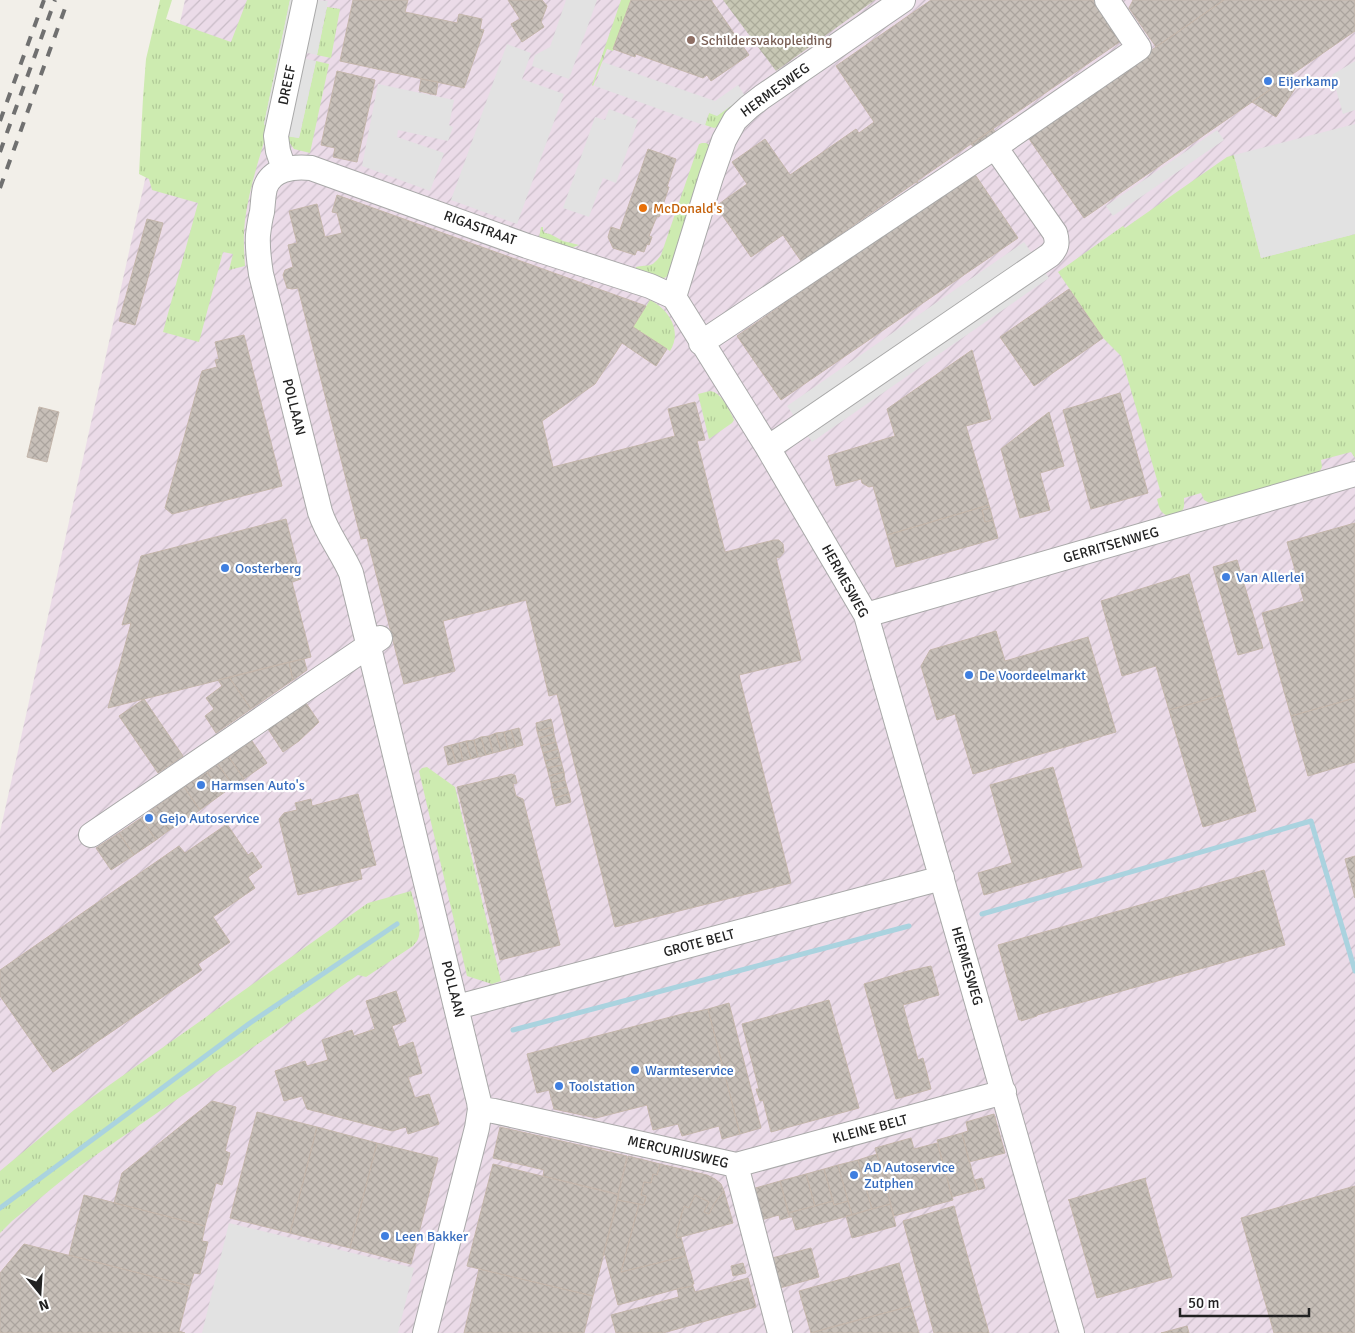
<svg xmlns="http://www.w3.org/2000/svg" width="1355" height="1333" font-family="Signika,sans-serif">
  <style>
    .industrial { fill: url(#industrial-furrows) }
    .construction { fill: url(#construction-cross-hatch) }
    .grass { fill: url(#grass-tufts) }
    .parking { fill: #e2e2e2 }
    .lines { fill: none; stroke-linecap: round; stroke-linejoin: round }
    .stream { stroke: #aad3df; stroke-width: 5 }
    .building { fill: url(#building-cross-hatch); stroke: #c4b6ab }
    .minor-casing { stroke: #a9a9a9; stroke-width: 26 }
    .minor { stroke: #fff; stroke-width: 24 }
    .rail { stroke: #707070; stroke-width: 4; stroke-dasharray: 10 10; stroke-linecap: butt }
    .education-dot { fill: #8d6e63; stroke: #fff; stroke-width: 2 }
    .shop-dot { fill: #3f7fe0; stroke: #fff; stroke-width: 2 }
    .food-dot { fill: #e8710a; stroke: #fff; stroke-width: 2 }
    .labels { text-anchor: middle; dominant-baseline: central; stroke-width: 4.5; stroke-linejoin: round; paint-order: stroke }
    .education-label { font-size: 14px; fill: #785e54; stroke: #fff; text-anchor: start }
    .shop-label { font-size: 14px; fill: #366cbe; stroke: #fff; text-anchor: start }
    .street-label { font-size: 14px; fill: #222; stroke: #fff }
    .food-label { font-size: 14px; fill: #c56008; stroke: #fff; text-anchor: start }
  </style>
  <defs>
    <pattern id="industrial-furrows" width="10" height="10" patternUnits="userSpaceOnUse" patternTransform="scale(1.25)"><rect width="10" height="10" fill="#ebdbe8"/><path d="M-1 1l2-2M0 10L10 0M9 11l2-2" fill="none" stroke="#c9bcc7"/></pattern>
    <pattern id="construction-cross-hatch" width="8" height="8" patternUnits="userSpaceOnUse" patternTransform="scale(1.25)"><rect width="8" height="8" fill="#c7c7b4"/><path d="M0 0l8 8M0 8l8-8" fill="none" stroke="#abab9a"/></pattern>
    <pattern id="grass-tufts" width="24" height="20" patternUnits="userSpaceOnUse" patternTransform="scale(1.25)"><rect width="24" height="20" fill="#cdebb0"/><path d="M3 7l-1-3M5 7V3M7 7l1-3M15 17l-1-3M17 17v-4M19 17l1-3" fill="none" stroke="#b0c997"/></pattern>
    <pattern id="building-cross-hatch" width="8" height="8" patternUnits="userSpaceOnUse" patternTransform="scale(1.25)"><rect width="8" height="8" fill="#c7bfb8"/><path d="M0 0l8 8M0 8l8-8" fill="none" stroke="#aba49e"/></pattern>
  </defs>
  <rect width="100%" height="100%" fill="#f2efe9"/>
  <path class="industrial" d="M185,0H1355V1333H0V832Z"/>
  <path class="construction" d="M723,0H875L776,71Z"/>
  <path class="grass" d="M160,0H172L166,19L231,42L247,0H290L264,124L268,129C259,159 249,189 245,220C243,235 244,250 245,266L229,270L233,254L223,252L199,342L163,332L198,203L152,190L149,179L139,174L143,98L146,59Z
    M621,0H631L613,51L607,49L593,86L592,85Z
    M327,7L340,9L331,58L317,55Z
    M316,61L329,64L310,153L294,149L289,142V136L299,138Z
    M745,96L720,126L714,128L705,125L709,113Z
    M702,143H706L711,146L670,275L662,279L635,270L636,267C649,264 651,269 661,255L699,144Z
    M1234,155L1261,258L1355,234V458L1351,452L1321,460L1322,467L1319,473L1211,504L1204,500L1201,493L1184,498C1184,502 1185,507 1182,511C1178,518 1166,518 1161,511C1159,508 1158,503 1157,499L1162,497L1121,356L1103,338L1058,272L1123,226L1125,228L1227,157Z
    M541,227H543V231L545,233L550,234L563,241L579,245L566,250L539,238Z
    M650,300C668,309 683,330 670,351L633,327Z
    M710,391C721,392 730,410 734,420L732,423L709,439L698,394Z
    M427,767L455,787L501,981L492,984L467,976L419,771L422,768Z
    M411,891C414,903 423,928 418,939C417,942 415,943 413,946L366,977L358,975L77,1168L12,1221L0,1233V1171L74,1110L368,903Z"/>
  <path class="parking" d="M290,0H296L268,129L264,124Z
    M314,0L328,1L317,55L303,52Z
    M566,0H597L569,79L532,66L535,55L550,47Z
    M507,44L531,53L522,79L564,94L517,224L451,200Z
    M302,58L316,61L299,138L285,136Z
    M1355,61V110L1343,114L1332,75Z
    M603,62L715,101L738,85L745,96L717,116L709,113L705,124L706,126L595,86Z
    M378,84L454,100L449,125L453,127L448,141L398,130L397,137L444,153L430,191L362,166Z
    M609,109L638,120L616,183L603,178L589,217L563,208L595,117L605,120Z
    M1355,124V234L1261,258L1234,155Z
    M1217,130L1224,140L1113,216L1106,206Z
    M1024,242L1049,278L812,442L787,406Z
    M229,1223L414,1268L398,1333H202Z"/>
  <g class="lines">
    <path class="stream" d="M982,914L1311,821L1355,971
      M513,1030L909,926
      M0,1208L250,1023L397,924"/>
  </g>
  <path class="building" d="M353,0H408L405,12L457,23L459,14L482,19L480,29L484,30L464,88L340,61Z
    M508,0H542L547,6L541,22L544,27L522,42L511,24L520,19Z
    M631,0H711L749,55L711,81L707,75L703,78L636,54L635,57L613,49Z
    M931,0H1093L1121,41L917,181L918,183L916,182L835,238L836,239L801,261L783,235L751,257L716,206L747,184L732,162L765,139L790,175L856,129L859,133L874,122L836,66Z
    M1133,0H1224L1156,47L1129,8Z
    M1224,0H1355V31L1084,218L1027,136Z
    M337,71L375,80L357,162L333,157L335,148L321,145Z
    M1290,76L1299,83L1276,117L1252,102Z
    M421,79L438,82L436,95L419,91Z
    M993,129L997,135L975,149L971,144Z
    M648,149L676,159L667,187H669L659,217L657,216L649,236L652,237L649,245L647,244L644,252L637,250L635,255L613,248L608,237L611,227L620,230Z
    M974,173L1018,238L781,400L737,336Z
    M337,195L646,306L633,327L667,349L656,366L622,343L595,384L542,421L553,467L675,436L668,409L695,402L705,440L697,441L725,552L774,540H779L783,544L784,552L780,557L776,558L801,660L739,675L791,883L615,927L557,694L549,696L526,600L443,621L455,671L404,684L367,538L361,539L298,288L292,289L287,288L283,275L285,270L293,267L288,245L297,243L289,211L317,204L325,237L342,233L337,213L332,212Z
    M147,219L163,223L135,325L119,321Z
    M1069,289L1103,338L1034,386L1000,337Z
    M244,335L282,486L172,514L165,508L202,371L217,367L215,360L219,359L215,342Z
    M972,350L991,419L966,426L989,505L887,535L873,486L869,487L862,483L861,479L836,486L828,456L895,436L887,409Z
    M1120,393L1148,493L1091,509L1063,410Z
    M39,407L59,412L47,462L27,457Z
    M1049,412L1064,466L1040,473L1050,510L1020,518L1001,449Z
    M989,505L990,508L982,510L985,522L993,520L998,538L896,567L887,535Z
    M990,508L993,520L985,522L982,510Z
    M286,519L301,579L292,582L311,657L108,708L131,623L122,625L141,556Z
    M1355,523V698L1291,716L1262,613L1304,601L1287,542Z
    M1237,560L1263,648L1238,655L1213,567Z
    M1189,574L1223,695L1169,710L1156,666L1122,676L1101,601Z
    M996,631L1005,661L1088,637L1116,732L973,774L955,714L937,720L921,666L930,650Z
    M304,659L307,670L293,680L289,662Z
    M289,662L293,680L251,709L229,677Z
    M229,677L251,709L216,733L205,716L214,709L206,698L222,686L218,680Z
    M1223,695L1256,811L1203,827L1169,710Z
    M1355,698V762L1308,776L1291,716Z
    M144,699L183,756L158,773L119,716Z
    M306,703L319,722L299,741L283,752L268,729Z
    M551,719L553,727L537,731L536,723Z
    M553,727L554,734L539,738L537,731Z
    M519,728L523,745L516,747L511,730Z
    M511,730L516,747L508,749L504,732Z
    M504,732L508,749L501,751L496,733Z
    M496,733L501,751L493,753L489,736Z
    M554,734L556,742L541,746L539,738Z
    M489,736L493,753L486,755L481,737Z
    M481,737L486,755L478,757L474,740Z
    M474,740L478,757L471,759L466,741Z
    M252,741L267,763L244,779L229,757Z
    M466,741L471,759L463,761L459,743Z
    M556,742L558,749L543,753L541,746Z
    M459,743L463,761L456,763L451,745Z
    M451,745L456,763L448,765L444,747Z
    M558,749L560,757L545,761L543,753Z
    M229,757L244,779L233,786L218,764Z
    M560,757L562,765L547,768L545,761Z
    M218,764L233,786L222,794L207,772Z
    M562,765L564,772L549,776L547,768Z
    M1053,767L1082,867L984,895L978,873L1012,863L990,785Z
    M207,772L222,794L200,810L184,787Z
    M564,772L565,780L551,783L549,776Z
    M512,774L513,775H515L517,783L513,784L516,796L523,799L560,945L500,960L457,787Z
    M565,780L567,787L552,790L551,783Z
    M184,787L200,810L168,831L153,809Z
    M567,787L569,794L554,798L552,790Z
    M358,794L376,865L360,869L362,879L298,895L279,819L284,813L297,810L295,803L311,799L312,806Z
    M569,794L571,802L556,806L554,798Z
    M153,809L168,831L156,840L141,818Z
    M141,818L156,840L134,855L119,833Z
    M227,824L248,855L252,852L262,867L248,877L255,888L213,917L230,942L198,964L202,970L53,1072L0,996V970L179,846L185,853Z
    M119,833L134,855L111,870L96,848Z
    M1355,856V898L1345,859Z
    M1264,870L1285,945L1037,1015V1016L1021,1021V1019L1019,1020L998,945Z
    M931,966L939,995L903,1005L918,1060L923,1058L931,1089L896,1099L864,984L908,971Z
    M396,991L406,1021L392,1026L399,1047L413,1042L422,1073L408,1077L415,1098L429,1094L439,1124L408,1134L406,1127L392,1131L307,1109L302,1096L284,1101L275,1071L305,1061L307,1066L328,1060L322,1040L352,1030L354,1036L375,1029L366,1001Z
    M829,1000L859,1108L771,1132L763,1100L760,1101L756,1089H759L742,1024Z
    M729,1003L761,1128L740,1134L708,1009Z
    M708,1009L740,1134L722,1139L719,1126L682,1136L678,1124L653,1130L647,1105L596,1118L554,1109L549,1090L537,1093L527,1054L690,1012V1013Z
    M212,1101L236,1107L225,1151L230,1153L222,1185L216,1183L205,1226L114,1203L122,1173Z
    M257,1112L317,1127L290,1233L230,1218Z
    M994,1114L1005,1153L969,1162L962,1133L968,1131L966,1122Z
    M317,1127L377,1143L350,1248L290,1233Z
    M500,1127L627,1156L618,1194L543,1176L544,1170L493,1158Z
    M962,1133L977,1190L952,1197L937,1140Z
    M911,1138L914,1149L937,1143L953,1200L894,1216L875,1148Z
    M377,1143L438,1158L411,1264L350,1248Z
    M877,1154L891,1204L872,1209L858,1160Z
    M628,1156L660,1164L657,1175L653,1174L651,1183L644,1182L641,1195L646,1196L644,1205L617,1200Z
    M858,1160L872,1209L852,1215L838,1165Z
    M493,1164L619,1195L593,1296L467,1266Z
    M660,1164L707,1175L715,1179L721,1184L724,1191L714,1204L709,1214L704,1212L709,1202L695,1195L689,1208L684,1206L676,1234L677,1238L681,1237L686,1256L621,1272L639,1204L644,1205L646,1196L641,1195L644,1182L651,1183L653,1174L657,1175Z
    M838,1165L848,1201L834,1205L824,1169Z
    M824,1169L833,1201L815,1206L806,1174Z
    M806,1174L815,1206L788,1213L780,1181Z
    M982,1178L985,1188L978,1190L975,1180Z
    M1146,1178L1145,1179L1172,1277L1097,1298L1069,1200H1068Z
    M780,1181L790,1217L780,1220L779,1215L761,1220L752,1189Z
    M1355,1186V1333H1274L1241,1218Z
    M724,1191L733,1223L677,1238L676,1234L684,1206L689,1208L695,1195L709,1202L704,1212L709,1214L714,1204Z
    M84,1195L205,1226L202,1241L208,1242L200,1274L194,1273L190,1286L69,1255Z
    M617,1200L639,1204L621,1272L686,1256L694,1284H692L693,1286L677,1289L618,1305L605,1255H603Z
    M833,1201L834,1205L848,1201L852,1215L796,1230L792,1217H790L788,1213Z
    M890,1204L896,1226L852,1238L846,1216Z
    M954,1206L961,1233L989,1333H934L903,1221Z
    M24,1244L190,1286L179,1331L185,1333H0V1273Z
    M811,1248L819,1277L780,1288L772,1258Z
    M743,1263L746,1273L733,1276L731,1266Z
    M899,1263L911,1306L811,1333L799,1291Z
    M479,1269L593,1296L584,1333H464Z
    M748,1278L756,1307L663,1333H616L611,1315L679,1297L677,1289L693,1286L695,1292Z
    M911,1306L919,1333H811L831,1327Z
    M1187,1326L1189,1333H1161Z"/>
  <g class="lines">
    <g class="minor-casing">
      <path id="minor" d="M903,0L762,97L749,107L735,120L724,140L711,177L674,297L768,448L866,615L1072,1333
        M995,147L1139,48L1107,0
        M284,169L278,151L276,136L305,0
        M701,343L995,147L1055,233C1058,243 1057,248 1050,255L768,448
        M866,615L1355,474
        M91,835L380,638
        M457,1007L942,878
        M480,1109L494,1111L736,1165L780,1333
        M736,1165L1004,1092
        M425,1333L477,1128L480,1109L479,1102L351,573C342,552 327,534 320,512L261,274C259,261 257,248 258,235C259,227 260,219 262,212C263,204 263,196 265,188C271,169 293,166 311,168L527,246L650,286L674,297"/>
    </g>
    <use href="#minor" class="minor"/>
    <path class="rail" d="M0,121L44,0
      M0,152L55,0
      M0,188L68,0"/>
  </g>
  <circle class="education-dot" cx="691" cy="40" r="5"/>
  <g class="shop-dot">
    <circle cx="1268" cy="81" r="5"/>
    <circle cx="225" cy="568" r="5"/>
    <circle cx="1226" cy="577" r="5"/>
    <circle cx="969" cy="675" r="5"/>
    <circle cx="201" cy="785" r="5"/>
    <circle cx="149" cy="818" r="5"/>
    <circle cx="635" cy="1070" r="5"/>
    <circle cx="559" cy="1086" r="5"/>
    <circle cx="854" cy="1175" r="5"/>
    <circle cx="385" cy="1236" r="5"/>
  </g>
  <circle class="food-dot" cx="643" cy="208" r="5"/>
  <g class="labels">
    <g class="education-label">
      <text x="701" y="40">Schildersvakopleiding</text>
    </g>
    <g class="shop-label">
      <text x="1278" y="81">Eijerkamp</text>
      <text x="235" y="568">Oosterberg</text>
      <text x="1236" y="577">Van Allerlei</text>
      <text x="979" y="675">De Voordeelmarkt</text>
      <text x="211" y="785">Harmsen Auto's</text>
      <text x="159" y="818">Gejo Autoservice</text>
      <text x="645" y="1070">Warmteservice</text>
      <text x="569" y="1086">Toolstation</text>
      <text x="864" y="1167">AD Autoservice<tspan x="864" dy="16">Zutphen</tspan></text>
      <text x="395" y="1236">Leen Bakker</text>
    </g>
    <g class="street-label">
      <text transform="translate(287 85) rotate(-78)">DREEF</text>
      <text transform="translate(775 90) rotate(-36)">HERMESWEG</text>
      <text transform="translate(480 228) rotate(20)">RIGASTRAAT</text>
      <text transform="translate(294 407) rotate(76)">POLLAAN</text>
      <text transform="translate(1111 545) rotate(-16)">GERRITSENWEG</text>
      <text transform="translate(845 581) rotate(61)">HERMESWEG</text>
      <text transform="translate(699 943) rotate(-15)">GROTE BELT</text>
      <text transform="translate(967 966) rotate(74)">HERMESWEG</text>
      <text transform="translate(453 989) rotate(76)">POLLAAN</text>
      <text transform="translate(870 1129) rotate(-15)">KLEINE BELT</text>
      <text transform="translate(678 1152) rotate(13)">MERCURIUSWEG</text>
    </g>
    <g class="food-label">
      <text x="653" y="208">McDonald's</text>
    </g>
  </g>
  <g transform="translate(40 1293) rotate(162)" stroke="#ffffff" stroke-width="4" paint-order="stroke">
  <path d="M0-4L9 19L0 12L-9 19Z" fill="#222222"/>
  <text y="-8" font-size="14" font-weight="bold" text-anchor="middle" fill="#222222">N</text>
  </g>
  <path d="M1180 1308v8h129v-8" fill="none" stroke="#222222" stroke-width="2.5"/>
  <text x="1188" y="1308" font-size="15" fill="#222222" stroke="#ffffff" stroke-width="4" paint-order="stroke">50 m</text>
</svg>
